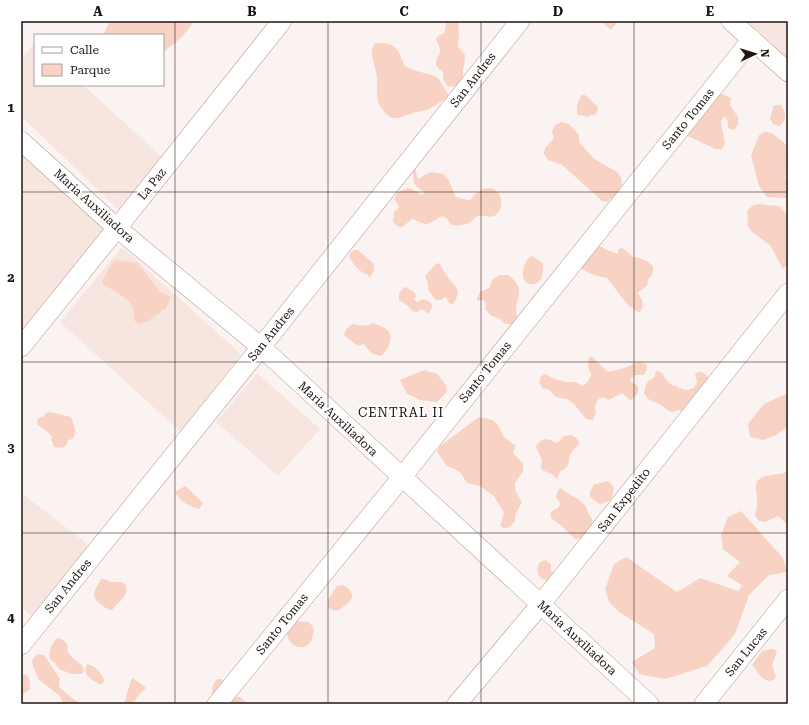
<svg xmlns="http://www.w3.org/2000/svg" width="809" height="725" font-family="'Roboto Serif',serif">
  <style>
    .built { fill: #f7e6df }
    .green { fill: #f8d3c4 }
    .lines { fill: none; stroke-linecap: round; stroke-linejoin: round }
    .street-casing { stroke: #b9998b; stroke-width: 20 }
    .street { stroke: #fff; stroke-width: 19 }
    .grid { fill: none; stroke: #201510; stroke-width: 1; stroke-opacity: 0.55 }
    .labels { text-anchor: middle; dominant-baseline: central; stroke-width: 4; stroke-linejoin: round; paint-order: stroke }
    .street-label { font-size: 12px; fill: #201510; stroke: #fff }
    .neighbourhood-label { font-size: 13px; letter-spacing: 1px; fill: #201510; stroke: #fff }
    .neatline { fill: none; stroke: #201510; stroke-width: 1.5 }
    .grid-label { font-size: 13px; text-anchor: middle; font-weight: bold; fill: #201510 }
  </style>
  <rect width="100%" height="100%" fill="#fbf3f1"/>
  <path class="built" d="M748,21H788V59Z
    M35,42V85H83L161,156L120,211L21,116V60Z
    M21,153L104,230L21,332Z
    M122,247L241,354L181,432L60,322Z
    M257,373L320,429L278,476L216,422Z
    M24,495L90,546L34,618L21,607V498Z"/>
  <path class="green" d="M110,21H194C186,34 176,43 163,52V35H98L104,33Z
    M448,21H458L459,36L458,47L465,55L464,66L463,70V77L462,81L456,86L448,87L443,79V72L438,68L436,65V61L440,52V49L436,39L438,36L444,33C446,29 444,25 448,21Z
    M600,21H616V24L611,30Z
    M375,43C394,42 399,48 404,65L410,69L431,75L438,78L449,96L436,105L427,110L413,113L399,118H392L386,114L378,103L377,96V76L372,56V49Z
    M721,94L731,98L730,105L738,117V124L734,130L728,128V121L724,116L721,122L725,143L722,149H715L684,134L717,97Z
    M582,95H585L598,107C598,113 596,116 590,115L588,117L585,116L578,115C575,108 578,101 582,95Z
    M774,105H781C786,113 788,120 779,126L773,124L770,118Z
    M562,122L569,124L579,135V142L593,158L617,172L621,178L622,185L614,198L608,200L609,202L602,201L561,164L548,160L544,154L545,148L554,138L552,131L555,125Z
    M765,132L772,133L788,146V172L785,176C787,184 789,190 787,198L767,197L759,186L751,155L759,135Z
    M416,170L417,177L419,179C430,171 430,172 443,174L448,179L456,197L463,199L470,200L472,198L474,195C478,192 483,188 487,188C503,186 506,210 494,216C489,218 484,215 479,216C475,216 474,219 472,221C468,225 455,227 451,224C448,222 450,222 447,219C446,218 444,217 442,216C438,218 429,225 425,224C421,223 417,221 413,219C403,224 404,233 393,222L394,212L399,208L398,205L394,199C397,191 402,190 410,188L422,195L425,193L414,184L413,171Z
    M758,204L779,206L788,216V264L783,269L770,245L752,232L748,226L747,211L752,206Z
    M598,245L605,249L618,254V252L619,249L622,248L625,250L633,257L640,258L647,261L653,266C653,272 653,276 648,279L647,286L638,292V294C643,299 645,307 639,313L627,304L607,278C598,277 587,273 581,268Z
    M354,250H358L374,264V270L370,278C368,274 366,274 362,272C357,269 351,261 349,256L350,253Z
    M531,256L534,257L543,263C543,267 543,272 542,276C539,287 524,287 523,276C522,273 524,269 524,266C526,262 527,259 531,256Z
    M114,260L138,263L160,292L171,297L166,309L162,310L159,314L155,315L149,321L138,324L134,320C134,315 134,308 131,304C125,296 111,289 102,284L105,275Z
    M437,263L440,264C442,268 444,272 447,276C455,288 463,289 453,304L449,303L446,297L440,300H436L428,290V283L425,276L434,266Z
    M500,275H507L510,276L515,281L519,288V295L516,306L517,322L514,324H505L500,319L490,315L485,309L486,306L484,300L477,301V298L480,292L489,288L493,279Z
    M406,287L415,293L416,297L414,299L417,302C425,298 425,298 432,304V307L429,314L422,309L416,312L412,311L408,306L399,300V294L403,288Z
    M373,323C384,327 395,330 389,345C387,349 385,353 381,356C371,354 370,352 364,344L358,346L355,344L344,335C345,330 349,326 353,324C362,326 364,327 373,323Z
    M589,357H592L608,372L624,368L636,363L640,362L647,365V369L644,375H634L630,381L638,386C639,393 636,398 630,400L622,393L609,400L604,397L600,398L596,403L595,407L596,413L593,420L586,419L573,403L567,399L556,397L549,390L542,388L539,382L541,376L545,374L555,379L565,382H576L582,386C587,384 591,378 591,373C587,368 588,363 589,357Z
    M424,370L437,374L446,385L447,392L437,402L420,400L407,394L400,380Z
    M656,371C663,371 662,374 666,379C668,382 671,384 673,386L675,385C682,390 686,391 694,388L697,382L695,375L697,372C705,372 705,373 709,380L682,411L679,410L673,412L669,411L661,405L648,399L644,393C646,384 645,382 654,378Z
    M788,393V426L776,435L763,440L750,437L748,424L764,404Z
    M50,412L71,417C74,425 77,430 73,439L68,440L67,444L63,448L54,447L51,439L52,437C47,430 43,429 37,424L38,418L44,416L46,413Z
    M479,417L493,420L498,425L504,437L516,446L513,453L523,464V471L515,483V490L522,502L515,515V521L510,527L504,528L500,526L504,513L494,496L480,486L467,483L460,472L447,466L437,452L440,446Z
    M571,435C586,444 577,444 571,453C568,457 570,461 568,465C566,469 561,470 559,473C558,475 558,477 557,479L552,474L542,470L541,467L542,460L536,447C541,437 548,438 556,443L560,441L564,436Z
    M788,471V525L778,516L765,522L759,521L755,515C756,511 757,507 757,503C758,492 750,480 766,476C773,474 781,475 788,471Z
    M607,481L610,482L614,488C612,500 612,501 600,504C588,496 587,497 594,484H597Z
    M185,486L196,496L203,503L199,509C187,505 182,503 175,492Z
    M561,488L569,494L578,499L586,506L588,513L592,519L593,530L582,538L575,539L562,526L551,518V512L559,507L560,503L556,497L558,490Z
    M741,511L783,558L787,572L769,575L749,595L735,634L707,666L665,679L639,674L632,662L655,648L654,634L619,612L609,602L605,589L614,564L626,557L677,592L700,578L738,591L742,585L727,576L740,562L723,549L721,535L728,517Z
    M545,560L551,564V571L556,575L553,581C540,580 534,576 539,563Z
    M101,579H105L111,582H121L125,584C130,597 120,600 113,609V610C107,610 94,602 94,594C94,590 99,583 101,579Z
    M343,585C361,595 349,604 337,611L330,609L328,607V600L337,586Z
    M294,621L308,622C313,626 315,628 313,635C309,658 282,644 288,629C289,626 292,623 294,621Z
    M57,638C64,639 70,644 67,651C71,657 77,662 83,666L84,671L82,674H72L61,670L58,668L55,663L50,659C48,651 52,644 57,638Z
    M771,649H774L777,652L772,665L776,677L773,680L768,681L762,678L752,665L762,651Z
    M37,654L44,655L60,679L59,686L61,689L80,704H63L60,696L38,679L32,663L33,659Z
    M87,664C95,665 102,673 104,680L103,683L100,685C93,679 81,677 87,664Z
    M21,674L27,675C31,679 29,684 30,689L21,696Z
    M133,678C137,682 142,684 146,688L138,696L133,704H124L131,680Z
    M217,679H221L227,684L211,698L213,685Z
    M234,697H240L248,704H230Z"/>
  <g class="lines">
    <g class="street-casing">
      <path id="street" d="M731,21L788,72
        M21,141L117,228L261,347L649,704
        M21,347L117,228L282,21
        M21,645L261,347L520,21
        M217,704L402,477L752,39
        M457,704L541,604L788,293
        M704,704L788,599"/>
    </g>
    <use href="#street" class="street"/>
  </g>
  <path class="grid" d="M175,21V704M328,21V704M481,21V704M634,21V704M21,192H788M21,362H788M21,533H788"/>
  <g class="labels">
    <g class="street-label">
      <text transform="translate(473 80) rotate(-52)">San Andres</text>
      <text transform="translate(688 119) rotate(-51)">Santo Tomas</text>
      <text transform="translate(152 184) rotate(-51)">La Paz</text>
      <text transform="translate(94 206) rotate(42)">Maria Auxiliadora</text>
      <text transform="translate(271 334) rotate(-51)">San Andres</text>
      <text transform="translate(485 372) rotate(-51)">Santo Tomas</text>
      <text transform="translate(338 419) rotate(43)">Maria Auxiliadora</text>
      <text transform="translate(624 500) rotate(-52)">San Expedito</text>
      <text transform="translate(68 586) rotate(-51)">San Andres</text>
      <text transform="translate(282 624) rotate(-51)">Santo Tomas</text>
      <text transform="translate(577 638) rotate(43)">Maria Auxiliadora</text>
      <text transform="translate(746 652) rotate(-51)">San Lucas</text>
    </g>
    <g class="neighbourhood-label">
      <text x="401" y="412">CENTRAL II</text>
    </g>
  </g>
  <rect width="809" height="725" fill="none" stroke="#ffffff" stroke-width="44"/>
  <rect x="34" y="34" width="130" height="52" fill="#ffffff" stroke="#a6a19f"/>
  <rect x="42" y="47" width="20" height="6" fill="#ffffff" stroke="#a6a19f"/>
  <text x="70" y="54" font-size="12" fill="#201510">Calle</text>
  <rect x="42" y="64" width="20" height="12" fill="#f8d3c4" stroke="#a6a19f"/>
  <text x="70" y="74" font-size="12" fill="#201510">Parque</text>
  <g transform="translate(755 54) rotate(86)" stroke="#ffffff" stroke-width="3" paint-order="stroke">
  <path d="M0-3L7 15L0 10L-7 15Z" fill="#201510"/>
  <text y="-6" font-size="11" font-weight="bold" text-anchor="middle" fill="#201510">N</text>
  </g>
  <rect x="22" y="22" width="765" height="681" class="neatline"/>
  <g class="grid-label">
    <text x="98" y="16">A</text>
    <text x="252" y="16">B</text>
    <text x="404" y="16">C</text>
    <text x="558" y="16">D</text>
    <text x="710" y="16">E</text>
    <text x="11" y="112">1</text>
    <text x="11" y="282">2</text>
    <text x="11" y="452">3</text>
    <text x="11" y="622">4</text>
  </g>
</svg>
